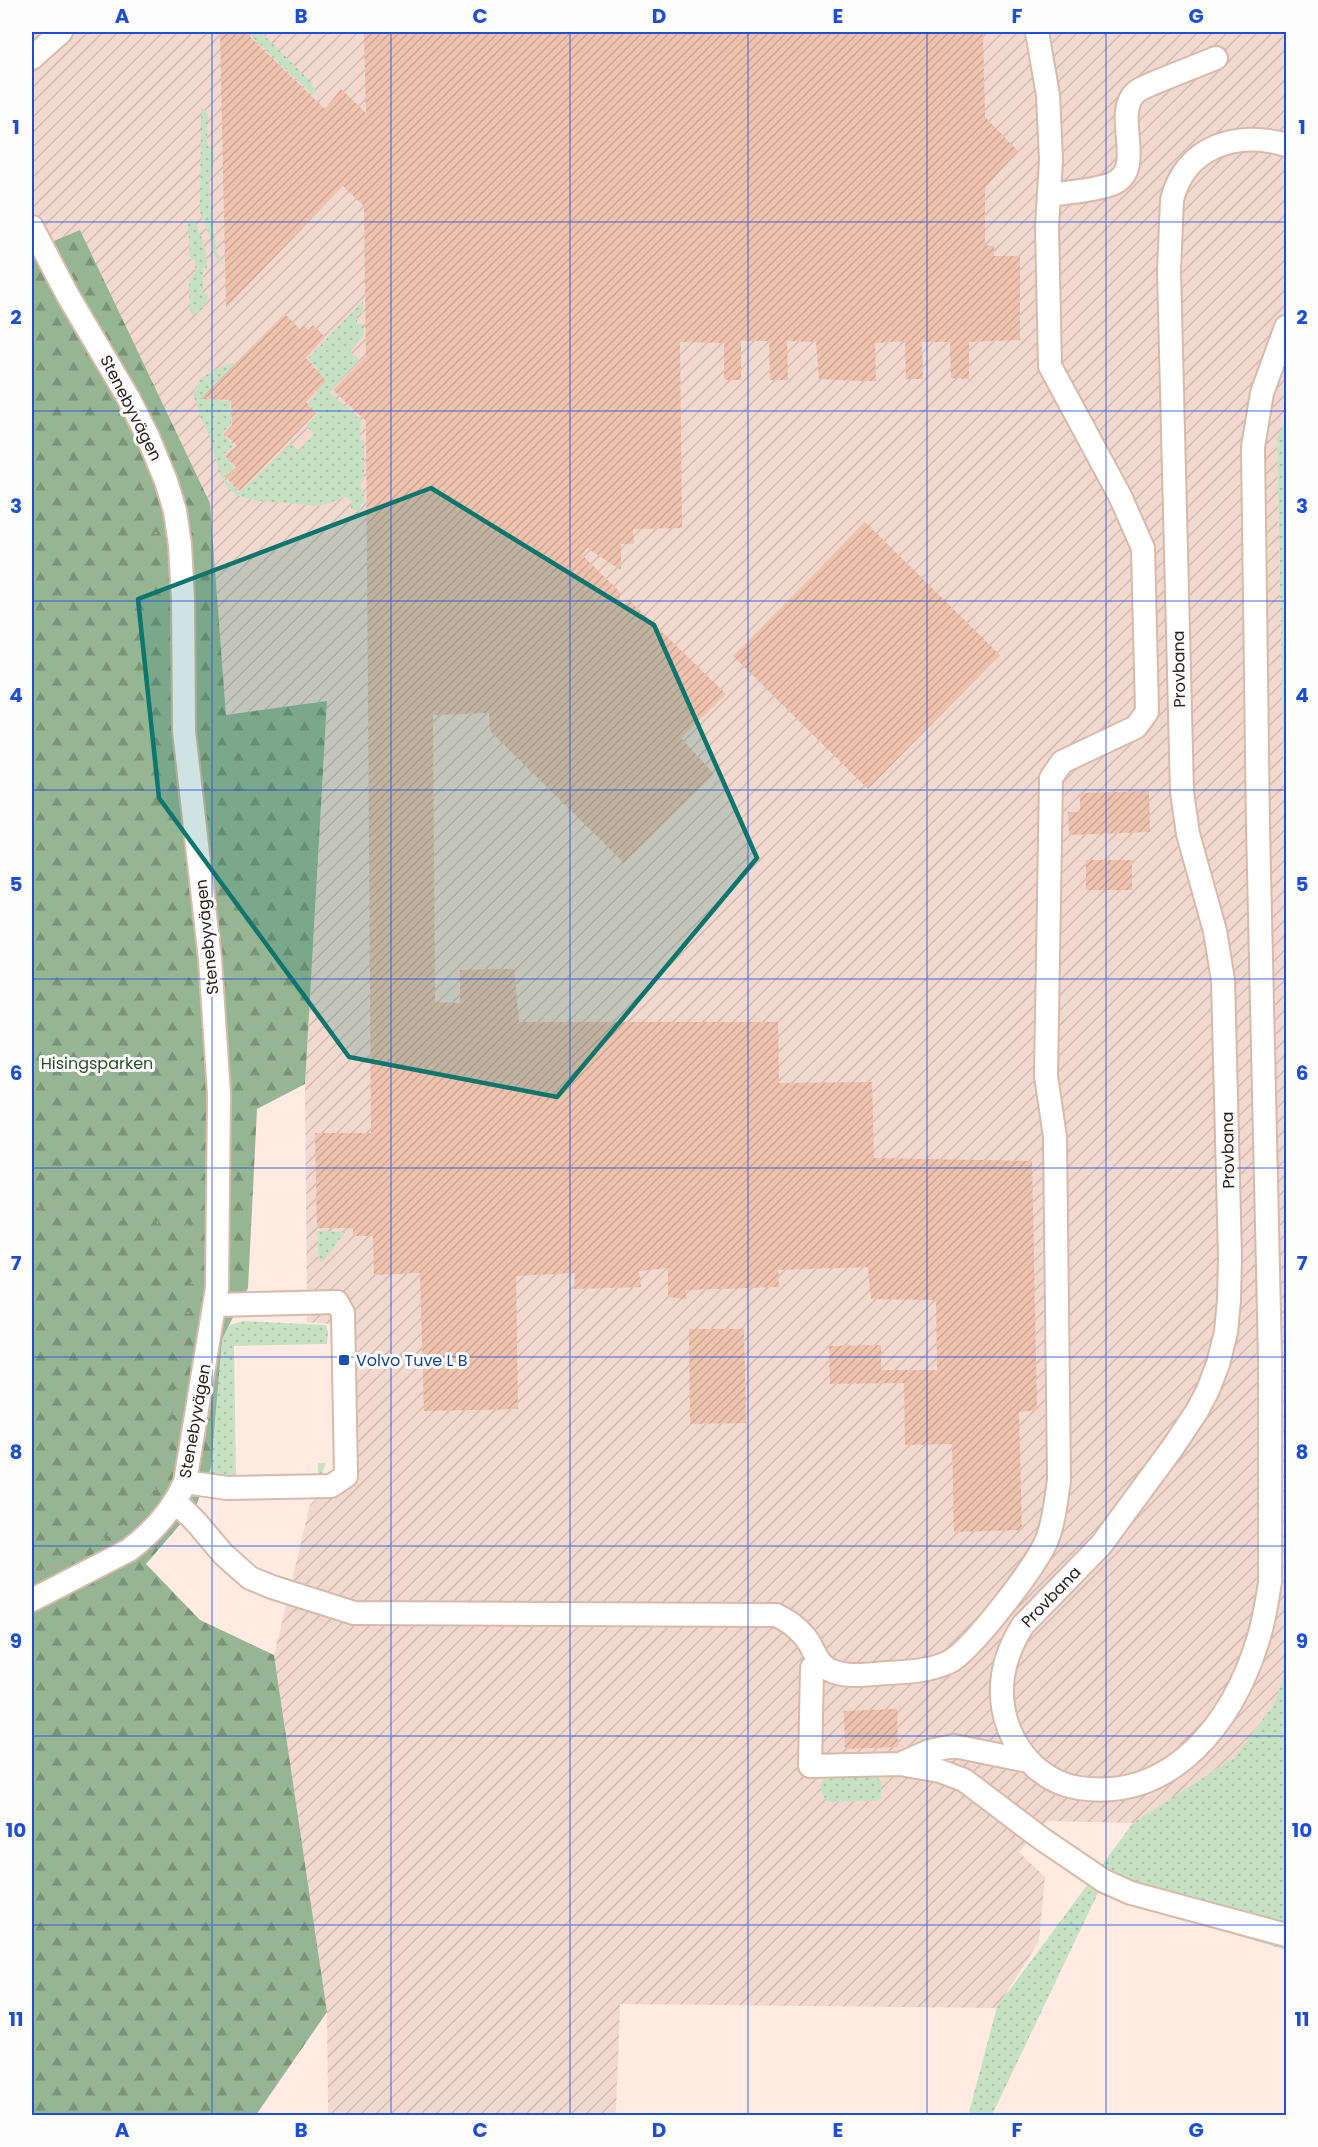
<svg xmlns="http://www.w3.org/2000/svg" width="1318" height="2147" font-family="Poppins,sans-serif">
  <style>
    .industrial { fill: url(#industrial-furrows) }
    .grass { fill: url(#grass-dots) }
    .forest { fill: url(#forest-firs) }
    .building { fill: url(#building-hatch) }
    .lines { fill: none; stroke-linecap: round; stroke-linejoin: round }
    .minor-casing { stroke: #d8b9aa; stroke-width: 26 }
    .path { stroke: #b6a59d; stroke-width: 3; stroke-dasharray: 1.5 4.5; stroke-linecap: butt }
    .minor { stroke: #fff; stroke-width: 22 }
    .marked { fill: #0f766e; fill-opacity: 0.2; stroke: #0f766e; stroke-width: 4.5; stroke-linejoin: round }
    .grid { fill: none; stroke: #1d4ed8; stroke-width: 1.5; stroke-opacity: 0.55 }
    .transit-dot { fill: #1a4fb4; stroke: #fdfdfd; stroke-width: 2 }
    .labels { text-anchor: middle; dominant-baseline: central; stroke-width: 6; stroke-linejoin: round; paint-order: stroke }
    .street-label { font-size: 16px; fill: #2c201b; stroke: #fdfdfd }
    .park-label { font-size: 16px; fill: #255123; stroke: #fdfdfd }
    .transit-label { font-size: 16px; fill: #164399; stroke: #fdfdfd; text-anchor: start }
    .neatline { fill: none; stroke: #1d4ed8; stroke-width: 2 }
    .grid-label { font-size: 20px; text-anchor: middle; font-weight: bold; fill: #1d4ed8 }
  </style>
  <defs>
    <pattern id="industrial-furrows" width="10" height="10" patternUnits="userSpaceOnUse" patternTransform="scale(1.5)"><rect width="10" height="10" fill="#f2d9cf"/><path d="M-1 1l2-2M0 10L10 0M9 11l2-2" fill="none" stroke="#d0bab1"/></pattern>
    <pattern id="grass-dots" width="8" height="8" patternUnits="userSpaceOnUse" patternTransform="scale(1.5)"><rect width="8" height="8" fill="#c6e2c3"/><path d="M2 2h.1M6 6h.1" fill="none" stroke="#aac2a7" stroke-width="1.8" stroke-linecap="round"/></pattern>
    <pattern id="forest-firs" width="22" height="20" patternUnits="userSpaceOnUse" patternTransform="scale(1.5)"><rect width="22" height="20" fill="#96b593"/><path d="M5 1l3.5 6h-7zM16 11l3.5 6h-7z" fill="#7b9377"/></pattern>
    <pattern id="building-hatch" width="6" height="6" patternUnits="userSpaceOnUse" patternTransform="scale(1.5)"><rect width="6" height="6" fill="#eec2ad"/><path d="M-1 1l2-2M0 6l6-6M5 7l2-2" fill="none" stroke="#cca694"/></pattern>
  </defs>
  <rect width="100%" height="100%" fill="#ffebe1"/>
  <path class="industrial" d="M32,32H1286V419L1277,438L1286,885V1665L1276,1701L1235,1757L1133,1823L1047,1821L1019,1852L1045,1877L1039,1941L997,2008L620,2004L616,2115H328L327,2012L274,1655L310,1505L334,1480L331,1324L307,1322L305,1084L327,702L226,715L210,503L80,230L32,250Z"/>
  <path class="grass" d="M247,32H261L312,83L311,85L317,91L313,95Z
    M201,107L208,115L207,141L214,156L209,184L212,222L217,253L225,266L215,257L213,244L200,212Z
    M192,219C202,233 207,252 207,268H203V294H208C207,303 201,313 192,315L190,311L189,280L195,273V260L190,259L188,223Z
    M363,301V313L357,314V324H363L364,335L350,351L359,360L329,392L361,420L360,440H364V478L360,486L363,492L365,503L361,504L360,512L351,509V501L347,497L319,506L252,500L236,495L226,485L220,474L209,435L201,419L193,394L199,380L204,376L225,365L235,363L200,399L230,401L231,424L222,434L234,445L223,455L234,467L223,478L240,492L291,444L299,451L314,434L306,426L318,413L308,403L318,393L309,382L319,371L308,358Z
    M1286,419V885L1277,438Z
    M318,1231L345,1232L326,1258L320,1262L318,1257Z
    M243,1321L326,1325L328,1332L327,1344L234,1346L236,1476L318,1475V1463H326L321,1476L211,1481L199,1460L220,1339L230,1325Z
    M1286,1665V1950L1098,1893L992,2115L968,2116L997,2007L1133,1823L1235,1757L1276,1701Z
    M827,1775H876L881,1782V1798L876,1801L827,1802C821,1791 816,1787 827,1775Z"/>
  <path class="forest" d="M80,230L210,503L226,715L327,701L305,1084L257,1109L248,1288L222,1339L211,1467L196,1506L146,1564L200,1620L274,1655L327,2012L256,2115L32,2116V250Z"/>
  <path class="building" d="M220,32H245L325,109L341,89L366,113L364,32H983L985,117L1018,151L985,188V245L994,246V256H1020V340L969,342V379L951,378L950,342H922L923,379H906L905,341L875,343L876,381H859L819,379L816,342L787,341L788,380H770L769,341H741V380H724V343L680,342L682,528L633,529L634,544H621V570L587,548L582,555L620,592V611L628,599L726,694L681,738L714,774L624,863L490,731L489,713L433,715L435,1002L460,1003V970L514,969L519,1022H778L779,1083L872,1082L874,1158L1032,1161L1037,1410L1019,1412L1022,1530L954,1532L952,1444L905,1445L904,1383L830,1384L829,1346L881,1345V1370H937L936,1300L871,1299L868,1267L778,1270L779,1287L686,1290V1299L668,1297V1268L639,1271L641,1287L574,1289L575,1273L516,1276L518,1409L424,1411L420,1273L374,1275L373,1236H353V1228H317L315,1133H371L366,421L333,390L366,356L364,206L343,186L226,308Z
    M285,314L300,329L304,326L308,330L313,325L325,337L306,358L326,381L306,402L316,413L240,491L225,477L236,467L225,456L237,445L224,434L232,425L231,400L202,399Z
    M865,522L1000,655L868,789L733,656Z
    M1149,791L1150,832L1069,835L1068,812H1080V793Z
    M1086,860H1132V890H1086Z
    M689,1329H744L746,1423L690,1424Z
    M897,1709L898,1747L845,1749L844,1711Z"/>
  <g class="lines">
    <g class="minor-casing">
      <path id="minor" d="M32,58L61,32
        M1286,145C1238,130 1185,146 1172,200L1169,271L1182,792L1188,834L1215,931L1223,980L1230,1257L1229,1300L1226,1332L1218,1364L1208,1390L1197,1411L1173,1447L1101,1545L1023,1625C1002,1658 995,1692 1009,1729C1021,1759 1046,1783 1079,1788C1173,1802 1233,1721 1258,1640C1264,1621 1267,1602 1270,1582V1358L1258,827L1253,447L1262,393L1286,327
        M1049,195C1069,192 1093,191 1112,184C1148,169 1111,114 1136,92C1141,88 1150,85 1156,82C1176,74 1196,66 1216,58
        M32,227L67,294L129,399L148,437L166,481L175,511L180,545L183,599L184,731L210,959L219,1094L217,1288L185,1482C173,1510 153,1532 129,1550L32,1600
        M185,1482L227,1488L331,1486L346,1476L343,1313L337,1302L215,1305
        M176,1502L197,1523L223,1554L250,1578L272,1587L354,1613L776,1615C788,1621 796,1626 805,1637C815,1649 816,1665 832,1671C849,1678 870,1674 887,1673C909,1672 929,1671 949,1662C972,1650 1035,1567 1046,1542C1054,1524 1056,1500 1059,1480L1055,1137L1046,1076L1051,778L1062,762L1136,727L1147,712L1143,548L1120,496L1050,366L1047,227L1051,160L1048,95L1037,32
        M819,1663L812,1668L810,1766L900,1764L940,1771L964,1780L1042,1839L1104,1881L1131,1893L1286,1935
        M900,1764L929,1751L954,1746L1028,1761"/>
    </g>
    <path class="path" d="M136,463L153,520L159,549
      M162,700L163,741
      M32,1205L83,1216L197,1226
      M103,1539C125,1527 146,1507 157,1485C171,1456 172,1421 176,1390C183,1338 194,1287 196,1234
      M32,1576L67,1558"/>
    <use href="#minor" class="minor"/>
  </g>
  <path class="marked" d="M431,488L654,625L757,858L557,1097L349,1057L159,798L138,599Z"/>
  <path class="grid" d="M212,32V2116M391,32V2116M570,32V2116M748,32V2116M927,32V2116M1106,32V2116M32,222H1286M32,411H1286M32,601H1286M32,790H1286M32,979H1286M32,1168H1286M32,1357H1286M32,1546H1286M32,1736H1286M32,1925H1286"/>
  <rect class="transit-dot" x="338" y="1354" width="12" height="12" rx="3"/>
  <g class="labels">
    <g class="street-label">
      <text transform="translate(131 408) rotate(63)">Stenebyvägen</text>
      <text transform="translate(1179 669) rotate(-91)">Provbana</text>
      <text transform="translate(207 937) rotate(-96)">Stenebyvägen</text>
      <text transform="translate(1228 1150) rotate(-91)">Provbana</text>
      <text transform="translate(195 1421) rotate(-80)">Stenebyvägen</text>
      <text transform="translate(1051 1597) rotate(-46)">Provbana</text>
    </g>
    <g class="park-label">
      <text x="97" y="1063">Hisingsparken</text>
    </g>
    <g class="transit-label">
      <text x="356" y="1360">Volvo Tuve L B</text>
    </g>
  </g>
  <rect width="1318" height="2147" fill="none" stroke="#fdfdfd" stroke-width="66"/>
  <rect x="33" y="33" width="1252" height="2081" class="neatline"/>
  <g class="grid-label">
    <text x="122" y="23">A</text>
    <text x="301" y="23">B</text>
    <text x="480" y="23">C</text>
    <text x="659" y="23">D</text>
    <text x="838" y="23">E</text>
    <text x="1017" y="23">F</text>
    <text x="1196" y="23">G</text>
    <text x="16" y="134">1</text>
    <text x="1302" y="134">1</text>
    <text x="16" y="324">2</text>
    <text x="1302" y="324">2</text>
    <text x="16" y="513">3</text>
    <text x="1302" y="513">3</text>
    <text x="16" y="702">4</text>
    <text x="1302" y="702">4</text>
    <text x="16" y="891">5</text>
    <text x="1302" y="891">5</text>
    <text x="16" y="1080">6</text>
    <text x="1302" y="1080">6</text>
    <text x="16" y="1270">7</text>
    <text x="1302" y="1270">7</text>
    <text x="16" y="1459">8</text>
    <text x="1302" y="1459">8</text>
    <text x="16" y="1648">9</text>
    <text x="1302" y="1648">9</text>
    <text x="16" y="1837">10</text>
    <text x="1302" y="1837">10</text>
    <text x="16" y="2026">11</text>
    <text x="1302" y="2026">11</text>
    <text x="122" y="2137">A</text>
    <text x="301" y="2137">B</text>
    <text x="480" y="2137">C</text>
    <text x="659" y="2137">D</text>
    <text x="838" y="2137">E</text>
    <text x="1017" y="2137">F</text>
    <text x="1196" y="2137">G</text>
  </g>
</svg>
